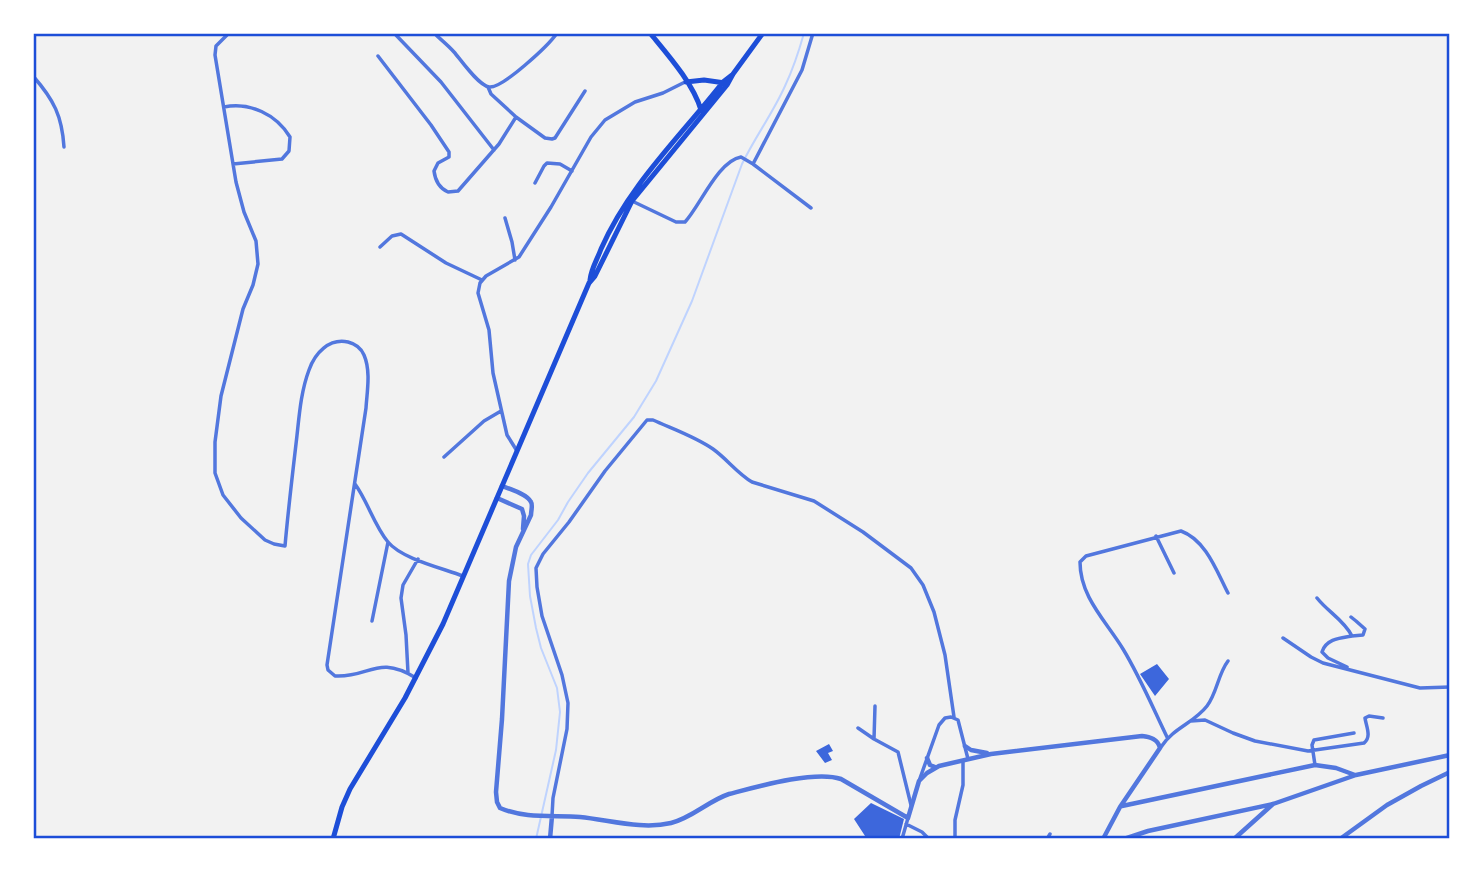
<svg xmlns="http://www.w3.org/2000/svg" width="1483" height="872" font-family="'IBM Plex Sans',sans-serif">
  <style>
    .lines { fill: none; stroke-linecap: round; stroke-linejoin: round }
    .stream { stroke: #bfd3fe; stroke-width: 2 }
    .building { fill: #3d67dc }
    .minor { stroke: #5277de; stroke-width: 3.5 }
    .tertiary { stroke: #5277de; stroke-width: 4.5 }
    .secondary { stroke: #1d4ed8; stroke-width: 5 }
    .neatline { fill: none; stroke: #1d4ed8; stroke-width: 2.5 }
  </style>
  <rect width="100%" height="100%" fill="#f2f2f2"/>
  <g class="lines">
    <path class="stream" d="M536,839L556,750L560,712L557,688L541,648L536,628L530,596L528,564L531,555L558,520L568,502L588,473L634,417L656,381L692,301L742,164C755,137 773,113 785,86C793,69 799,51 804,33"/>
  </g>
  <path class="building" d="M1157,664L1169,679L1155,696L1140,674Z
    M829,744L833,751L828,753L832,760L825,763L816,751Z
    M871,803L904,819L899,839H867L854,819Z"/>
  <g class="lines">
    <path class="minor" d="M229,33L216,46L215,55L236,182L244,212L256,241L258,264L253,285L243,309L221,396L215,442V473L223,495L241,518L265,540L274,544L285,546C288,512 292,478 296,444C299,420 300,394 309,370C315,353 329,338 348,342C356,344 361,348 364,355C371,371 367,392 366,408L327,665L328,670L335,676C370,678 377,654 416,678
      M394,33L441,82L494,150
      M434,33C440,39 448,45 454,52C461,60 478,85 489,87C502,89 549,45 557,33
      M378,56L431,125L449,152V157L438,163L434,171C435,179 439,188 448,192L458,191L499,144L516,117L491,94L488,87
      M33,76C54,100 62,116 64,147
      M224,107C250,102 276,114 290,137L289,151L282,159L233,164
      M516,117L545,138L552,139L555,138L585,91
      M753,164L802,70L813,33
      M535,183L544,166L547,163L560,164L572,171
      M632,201L676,222H685C700,206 718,161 741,157L753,164L811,208
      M505,218L512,242L515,260
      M380,247L392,236L401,234L446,263L482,280
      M517,451L507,435L493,373L489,330L478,293L480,283L486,276L519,257L551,207L591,137L605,120L635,102L663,93L685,82
      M444,457L484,421L501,411
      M355,484C368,502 374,525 388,542C402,559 442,568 463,576
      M1156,536L1174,573
      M1317,598C1328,612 1344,620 1352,636C1340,638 1326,639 1322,652L1328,658L1347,667
      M1351,617L1356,621L1365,629L1363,635L1352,636
      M372,621L388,542
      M1283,638L1311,657L1323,663L1420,688L1450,687
      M408,673L406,635L401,598L403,585L418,559
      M875,706L874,739L898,752L911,805
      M1191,721L1205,720L1233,733L1255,741L1308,751L1364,743C1372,737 1366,726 1365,718L1369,716L1383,718
      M858,728L874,739
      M1167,737C1153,708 1140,677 1123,649C1106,621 1080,597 1080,562L1086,556L1181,531C1206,540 1217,572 1228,593
      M1161,747C1173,728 1194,723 1207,706C1217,693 1218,674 1228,661
      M1315,765L1312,745L1314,740L1354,733
      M919,781L939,725L945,718L951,717L958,720L968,759
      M552,816L553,798L567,729L568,703L562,675L542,616L537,587L536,568L543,554L569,522L605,471L647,420H653C673,429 696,437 713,449C727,459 737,473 752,482L814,501L863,532L911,568L923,585L934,612L945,655L954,717
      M906,824L922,832L929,839
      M902,839L908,818
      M955,839V820L963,785V761
      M1047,839L1050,834"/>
    <path class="tertiary" d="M502,486C510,489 527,494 531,502C533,505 531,511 531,515L516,547L509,581L502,719L496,792L497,802L500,808C525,819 554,815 580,817C610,820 642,830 671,823C692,818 708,801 729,794C756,787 815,770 841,779L908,818L919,781L927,773L939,766L991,754L1142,736C1150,737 1158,739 1160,748L1120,807L1103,839
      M497,498L522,509L524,516L523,529
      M965,746L971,750L987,753
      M927,758L930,765L935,767
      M1122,806L1315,765L1336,768L1355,775
      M550,839L552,816
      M1124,839L1148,831L1273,804L1356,775L1450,755
      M1234,839L1273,804
      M1340,839L1387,805L1421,786L1450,772"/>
    <path class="secondary" d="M650,33C668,55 693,83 701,110
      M686,82L704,80L725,83
      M590,280C591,269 597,260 601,249C629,185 680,137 723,82L732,75
      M333,839L342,807L350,789L405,698L443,624L589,283L595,276L632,201L727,85L733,74L763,33"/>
  </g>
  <rect width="1483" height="872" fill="none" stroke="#ffffff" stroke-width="70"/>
  <rect x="35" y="35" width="1413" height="802" class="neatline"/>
</svg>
